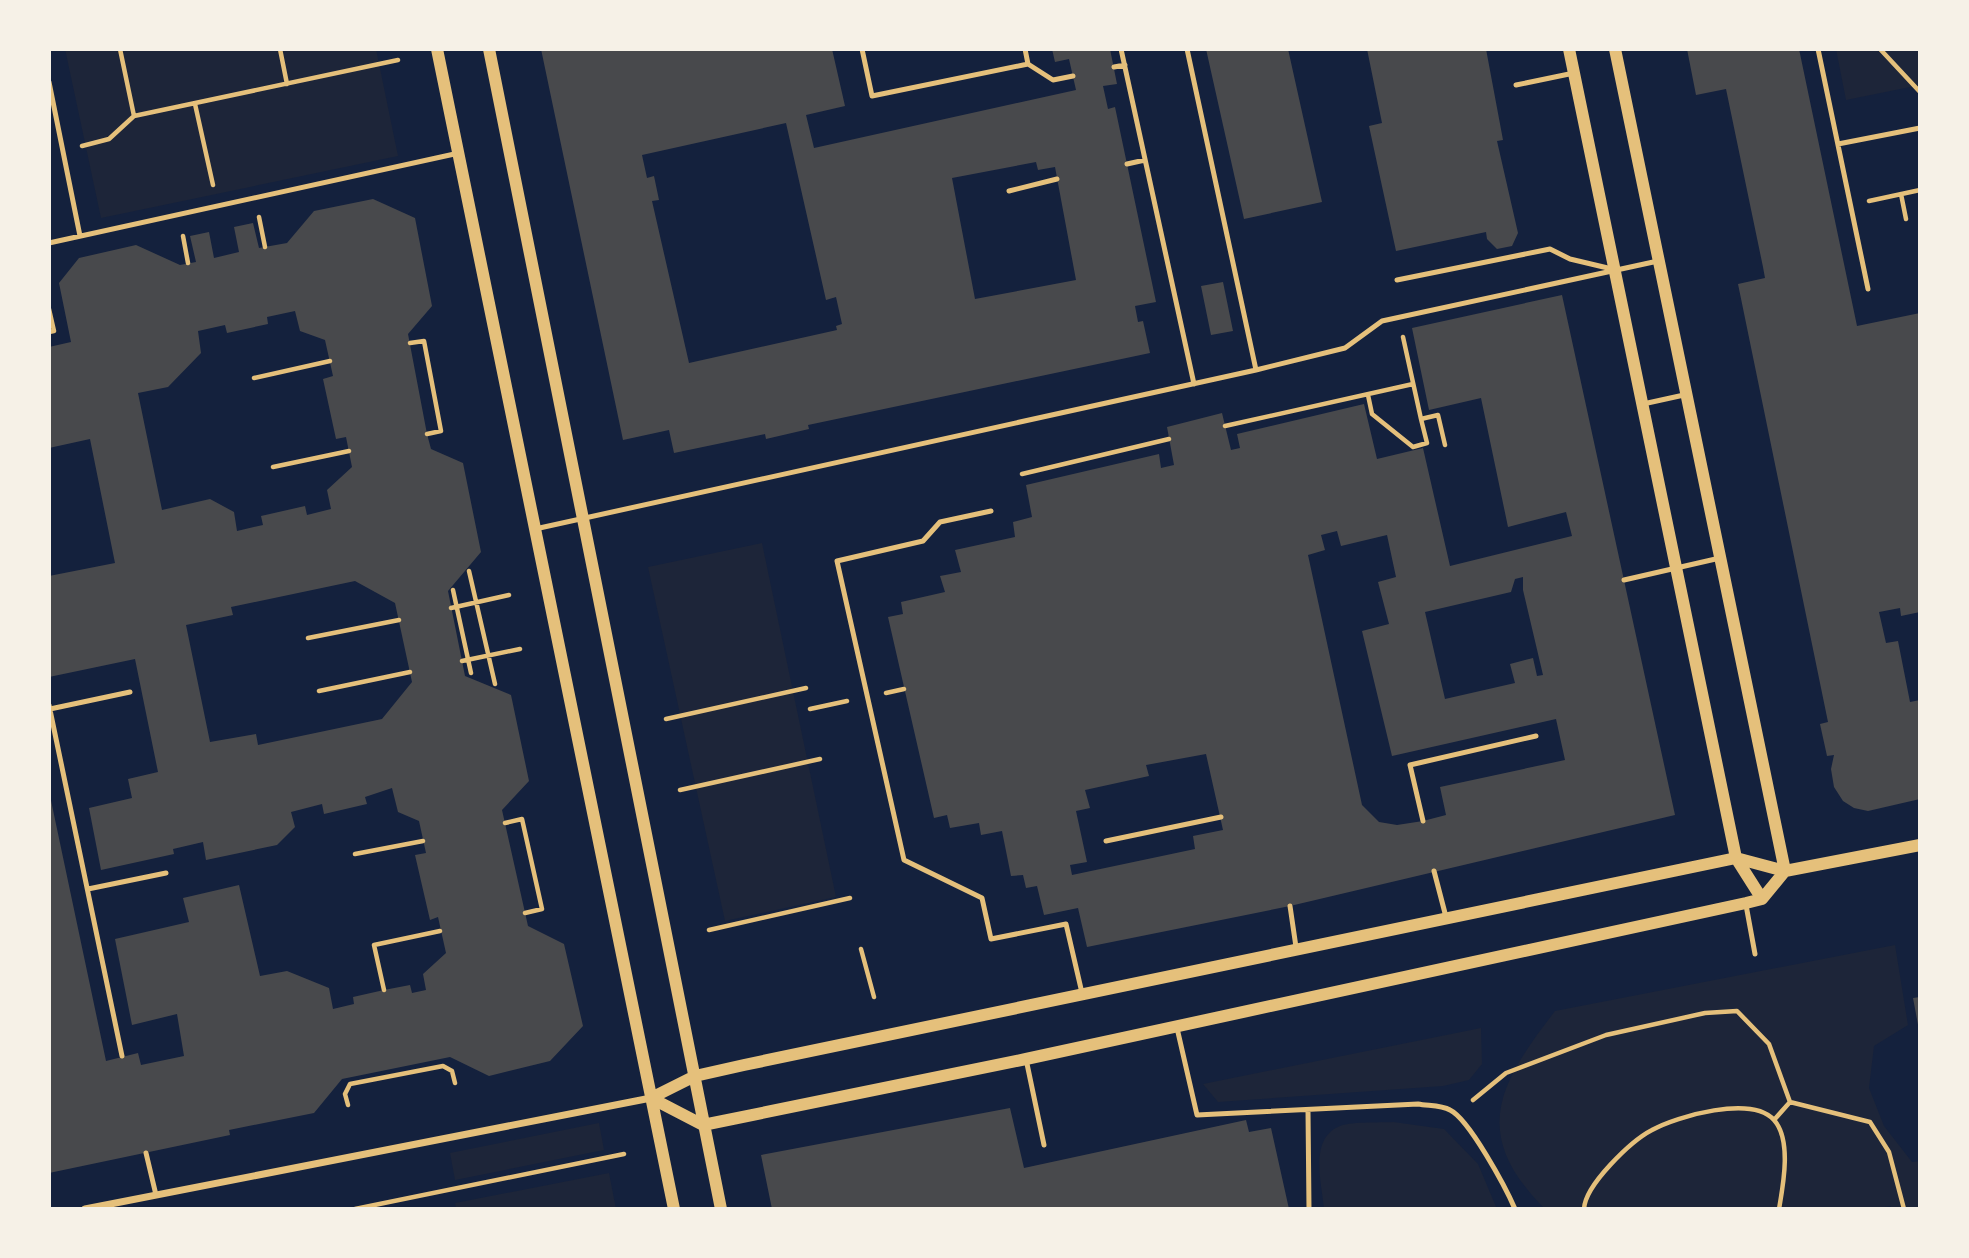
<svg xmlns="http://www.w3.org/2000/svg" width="1969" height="1258" font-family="'Libre Baskerville',serif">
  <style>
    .green { fill: #1d2539 }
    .building { fill: #48494c; fill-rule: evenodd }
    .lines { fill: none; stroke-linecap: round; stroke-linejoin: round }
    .path { stroke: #e5c07b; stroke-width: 4.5 }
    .service { stroke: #e5c07b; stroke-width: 5 }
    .minor { stroke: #e5c07b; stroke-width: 7 }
    .tertiary { stroke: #e5c07b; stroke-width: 12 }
  </style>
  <rect width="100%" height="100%" fill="#14213d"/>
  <path class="green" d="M65,49H376L398,156L101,218Z
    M1836,49H1920V85L1846,100Z
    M762,543L836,897L725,921L648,567Z
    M1895,945L1908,1025L1874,1046L1869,1088L1884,1126L1912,1162L1920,1161V1209H1891V1206L1874,1209H1545C1470,1134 1498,1085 1555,1011Z
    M1481,1028L1482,1064L1469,1080L1443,1086L1218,1102L1203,1084Z
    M1393,1122L1444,1129L1478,1164L1497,1209H1324C1322,1185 1309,1140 1338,1127C1348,1121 1380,1123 1393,1122Z
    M599,1123L604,1150L455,1180L450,1153Z
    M609,1173L616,1209H456L455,1203Z"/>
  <path class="building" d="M541,49H832L845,106L806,115L814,148L1076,90L1069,59L1055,62L1052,49H1110L1117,84L1103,86L1108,109L1115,107L1156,302L1135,306L1138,322L1143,321L1150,353L808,425L809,429L766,439L765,434L674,453L669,430L623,440ZM786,123L826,300L836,297L842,324L836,326L837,330L689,363L652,201L659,200L654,176L647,178L642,155ZM1036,162L1038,170L1055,167L1076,280L975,299L952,178Z
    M1206,49H1288L1322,202L1244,219Z
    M1367,49H1486L1503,140L1497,141L1518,233L1512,246L1497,249L1487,239L1486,232L1396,251L1369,126L1382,123Z
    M1687,49H1799L1857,326L1920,313V612L1901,616L1900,608L1879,612L1886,643L1898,641L1910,702L1920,700V799L1868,811L1854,808L1843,801L1834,787L1831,769L1834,755L1827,756L1820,724L1828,722L1738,284L1765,278L1763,267L1726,89L1696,95Z
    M373,199L415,218L432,306L408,334L427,434L431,449L463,463L481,552L448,591L465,676L511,695L529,781L502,810L528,926L564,944L583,1026L550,1061L489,1076L450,1057L342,1079L314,1113L229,1130L230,1135L49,1173V791L106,1061L138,1053L141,1065L184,1056L177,1014L132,1025L115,939L189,922L183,898L239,885L260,976L287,971L329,988L333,1009L354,1004L353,997L384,990L410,985L412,993L426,990L423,974L446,953L438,917L430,920L415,855L426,853L419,821L398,812L392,788L365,797L367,804L324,814L322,804L291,812L295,827L277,845L206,860L203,842L173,849L174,854L101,870L89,808L132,798L128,779L158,772L135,659L49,677V576L115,563L90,439L49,448V347L71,342L59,283L79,258L136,245L180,265L196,262L190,236L209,232L214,258L239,252L234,227L253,223L259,248L287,243L314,211ZM295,311L300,331L325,340L333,376L323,379L336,439L346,437L352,467L327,490L331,509L307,515L305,506L261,516L263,525L237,531L234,512L210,499L162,510L138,393L168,387L201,353L198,331L225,325L227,333L268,324L267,317ZM355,581L395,603L412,682L382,719L258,745L256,734L210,742L186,625L233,615L231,607Z
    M1223,282L1233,331L1211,335L1201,286Z
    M1562,295L1675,815L1290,906L1087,947L1078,908L1044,915L1037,886L1026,888L1023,875L1011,876L1002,831L981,835L979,823L950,828L947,815L934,818L888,617L903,614L901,602L945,592L940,576L961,572L955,550L1015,537L1013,522L1032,517L1026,485L1159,454L1161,468L1174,465L1167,427L1222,413L1231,450L1240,448L1237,434L1364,404L1377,459L1423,448L1450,566L1572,536L1566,512L1508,527L1481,398L1429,410L1412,328ZM1337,531L1341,546L1387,535L1396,577L1378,582L1389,624L1362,631L1392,756L1556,719L1565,760L1440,787L1446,815L1423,821L1397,825L1379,822L1362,805L1308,555L1325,550L1321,535ZM1523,577V590L1543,675L1537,676L1533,658L1510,664L1515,683L1445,699L1425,612L1511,592L1515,579ZM1206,754L1223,830L1193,836L1195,849L1072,875L1070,865L1087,862L1076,811L1090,808L1085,790L1149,776L1146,765Z
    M1920,997V1030H1919L1913,998Z
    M1010,1108L1024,1168L1246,1120L1249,1132L1271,1128L1289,1209H772L761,1155Z"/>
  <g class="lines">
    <path class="path" d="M120,49L134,116L398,60
      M280,49L287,84
      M1880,49L1920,92
      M195,104L213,185
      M82,146L109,139L134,116
      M1901,194L1906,219
      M1869,201L1920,190
      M259,217L265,247
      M183,236L188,263
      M49,309L54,331L49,332
      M1403,337L1421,419L1438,415L1445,445
      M410,343L424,341L441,431L427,434
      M254,378L330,361
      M1368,395L1372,414L1413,447L1427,443L1421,419
      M1225,426L1413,384
      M273,467L349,451
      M1022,474L1169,439
      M469,571L495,684
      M453,590L471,673
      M451,608L509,595
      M308,638L399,620
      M462,661L520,649
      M319,691L410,672
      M886,693L904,689
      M810,709L847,701
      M666,719L806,688
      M680,790L820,759
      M505,823L522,819L542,909L525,913
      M355,854L423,841
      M709,930L850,898
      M861,949L874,997
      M384,990L374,945L440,931
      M1473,1100L1506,1073L1606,1035L1705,1013L1737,1011L1769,1044L1790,1102L1870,1122L1889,1152L1904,1209
      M348,1105L345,1094L350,1084L443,1066L452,1071L455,1083
      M1774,1120L1790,1102
      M355,1209L624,1154
      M1584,1209C1585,1185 1631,1141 1652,1130C1677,1116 1752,1095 1774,1120C1792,1140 1783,1186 1779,1209"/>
    <path class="service" d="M862,49L872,96L1028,64
      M1025,49L1028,64L1053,80L1073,76
      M1121,49L1194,384
      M1187,49L1256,370
      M1818,49L1868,289
      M1114,67L1125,65
      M49,82L80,236
      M1516,85L1574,73
      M1838,144L1920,128
      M1127,164L1145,160
      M1009,191L1057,179
      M49,243L459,153
      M1397,280L1550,249L1570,259L1612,269
      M1643,404L1684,395
      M991,511L940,522L923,541L837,561L904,860L982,898L991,939L1066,924L1082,993
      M535,529L1256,370L1345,348L1382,321L1658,261
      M1624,580L1720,558
      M49,705L122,1056
      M50,709L130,692
      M1423,821L1410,765L1536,736
      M1106,841L1221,817
      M1434,871L1446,917
      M88,889L166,873
      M1746,905L1755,954
      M1290,906L1296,947
      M1177,1028L1197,1115L1418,1104C1428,1106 1441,1105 1450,1110C1469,1119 1506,1188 1515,1209
      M1026,1059L1044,1145
      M1308,1111L1309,1209
      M146,1153L156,1195"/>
    <path class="minor" d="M85,1209L651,1098"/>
    <path class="tertiary" d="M437,49L674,1209
      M489,49L721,1209
      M1569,49L1736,858L1762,899
      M1615,49L1785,871
      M651,1098L695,1076L744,1065L1736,858L1785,871L1920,845
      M651,1098L703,1125L1026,1059L1746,903L1762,899L1785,871"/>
  </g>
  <rect width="1969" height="1258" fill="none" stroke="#f6f1e7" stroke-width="102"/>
</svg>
